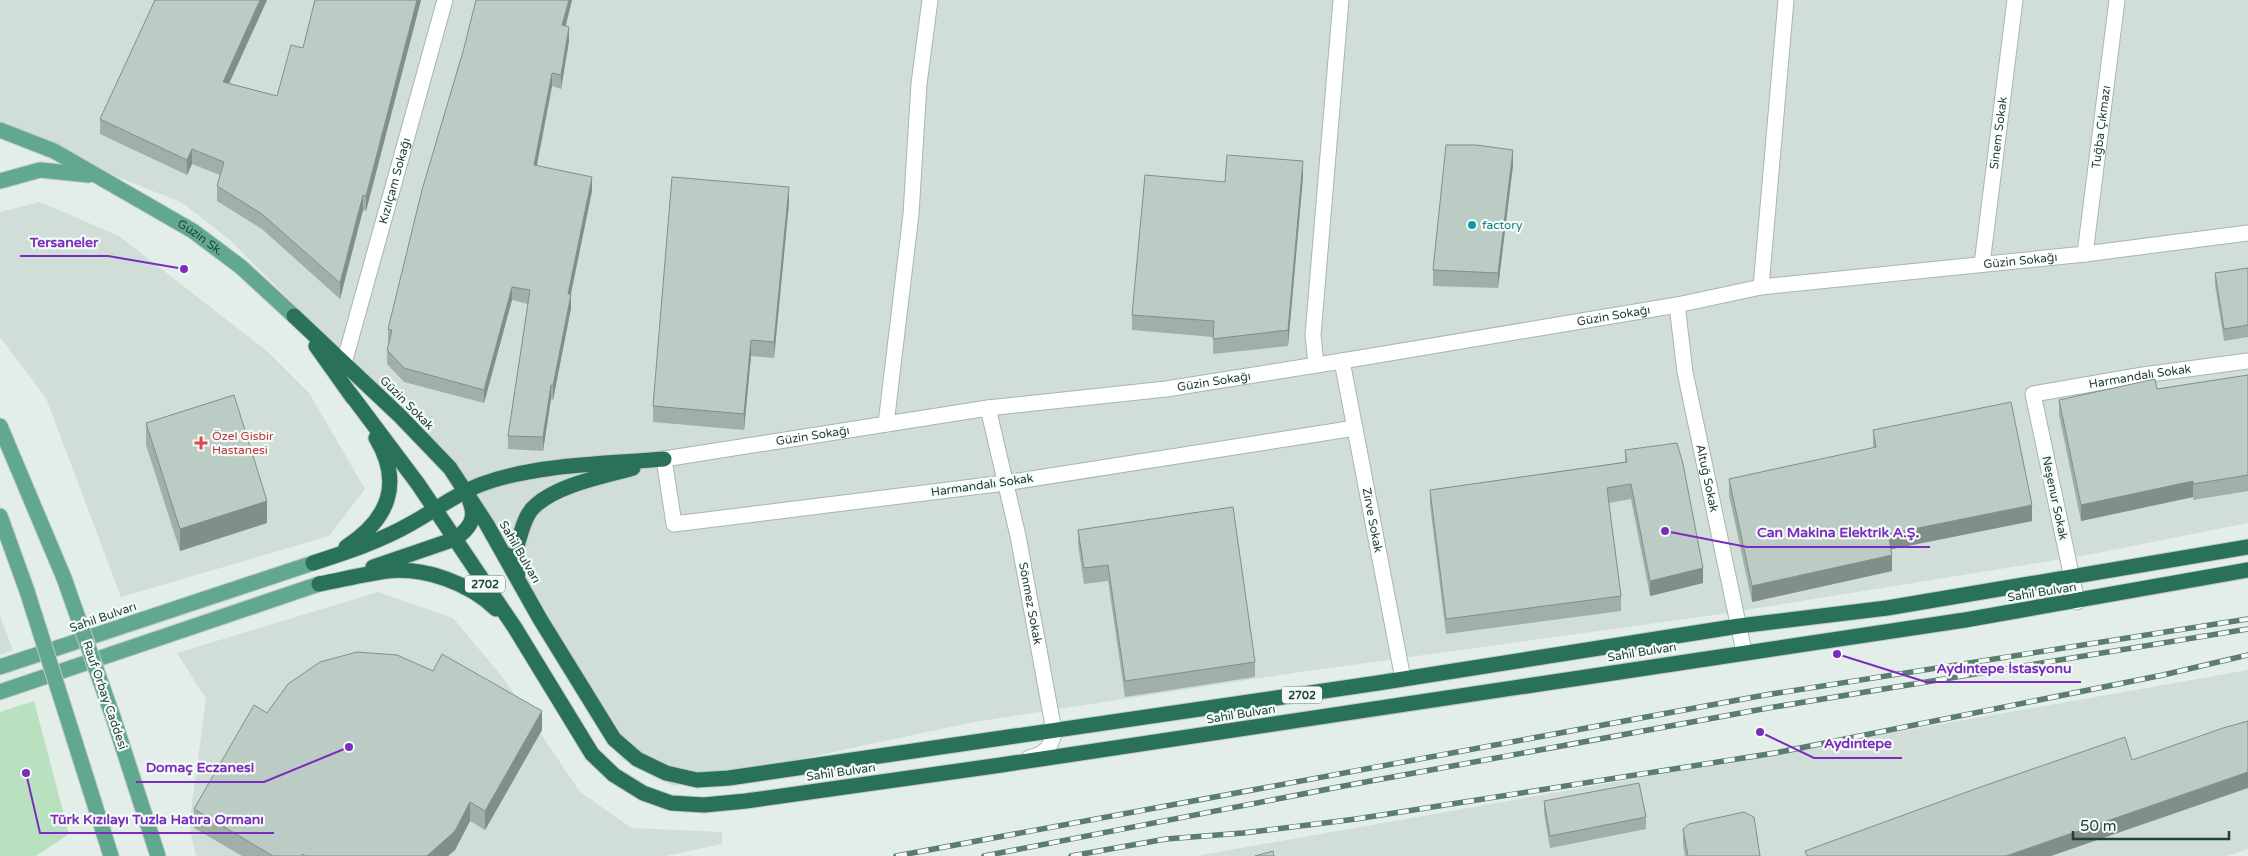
<svg xmlns="http://www.w3.org/2000/svg" width="2248" height="856" font-family="'Varela Round',sans-serif">
  <style>
    .built { fill: #d0ded7 }
    .green { fill: #b9e1c0 }
    .lines { fill: none; stroke-linecap: round; stroke-linejoin: round }
    .minor-casing { stroke: #a5b7af; stroke-width: 17 }
    .major-casing { stroke: #c1cac6; stroke-width: 17 }
    .highway-casing { stroke: #c1cac6; stroke-width: 17 }
    .minor { stroke: #fff; stroke-width: 15 }
    .major { stroke: #62a88f; stroke-width: 15 }
    .highway { stroke: #29715b; stroke-width: 15 }
    .rail-casing { stroke: #5b7d70; stroke-width: 5.5 }
    .rail { stroke: #f4faf6; stroke-width: 4; stroke-dasharray: 11; stroke-linecap: butt }
    .major-bridge-casing { stroke: #c1cac6; stroke-width: 17; stroke-linecap: butt }
    .major-bridge { stroke: #62a88f; stroke-width: 15 }
    .wall { fill: #a0afa8 }
    .shaded-wall { fill: #828f88 }
    .building { fill: #baccc3; stroke: #828f88 }
    .culture-dot { fill: #0f9aa8; stroke: #f4faf6; stroke-width: 2 }
    .health-dot { fill: #e0444e; stroke: #f4faf6; stroke-width: 2 }
    .labels { text-anchor: middle; dominant-baseline: central; stroke-width: 4.5; stroke-linejoin: round; paint-order: stroke }
    .shield { fill: #f4faf6; stroke: #60796f; stroke-width: 1 }
    .shield-label { font-size: 11px; font-weight: bold; fill: #204235 }
    .street-label { font-size: 12px; fill: #204235; stroke: #f4faf6 }
    .culture-label { font-size: 12px; fill: #0d838f; stroke: #f4faf6; text-anchor: start }
    .health-label { font-size: 12px; fill: #be3a42; stroke: #f4faf6; text-anchor: start }
    .leader { fill: none; stroke: #7b2cbf; stroke-width: 2 }
    .callout-dot { fill: #7b2cbf; stroke: #f4faf6; stroke-width: 2 }
    .callout-label { font-size: 14px; text-anchor: middle; font-weight: bold; fill: #7b2cbf; stroke: #f4faf6; stroke-width: 4.5; stroke-linejoin: round; paint-order: stroke }
  </style>
  <rect width="100%" height="100%" fill="#e3eee8"/>
  <path class="built" d="M0,0H2248V523L2087,555L1721,614L1294,673L974,722L673,786L622,759L599,725L461,472L229,239L181,202L84,164L0,136Z
    M40,202L119,236L267,351L309,393L365,489L329,536L121,597L46,398L0,337V212Z
    M378,592L453,618L504,679L580,792L632,828L722,832V844L666,856H196L189,825L206,699L177,653Z
    M0,616L13,650L0,655Z
    M2248,670V849L2227,856H1196Z"/>
  <path class="green" d="M34,701L69,834L36,856H0V712Z"/>
  <g class="lines">
    <g class="minor-casing">
      <g id="minor">
        <path id="s1" d="M2085,254L2117,0"/>
        <path id="s2" d="M1982,264L2015,0"/>
        <path d="M1761,287L1786,0"/>
        <path id="s3" d="M1677,305L1685,372L1744,652"/>
        <path id="s4" d="M1342,361L1403,679"/>
        <path id="s5" d="M344,363L445,0"/>
        <path d="M1316,365L1313,335L1341,0"/>
        <path id="s6" d="M988,408L1018,536L1054,731C1052,747 1045,754 1029,758"/>
        <path d="M886,424L911,214L919,84L930,0"/>
        <path id="s7" d="M1355,428L1005,483L674,524L664,459L988,408L1166,389L1342,361L1677,305L1761,287L2085,254L2248,233"/>
        <path id="s8" d="M2077,602L2033,394L2143,375L2248,361"/>
      </g>
    </g>
    <g class="major-casing">
      <g id="major">
        <path id="s9" d="M0,130L54,151L193,231L241,267L294,316"/>
        <path d="M0,181L40,170L89,175"/>
        <path d="M0,426L64,578"/>
        <path d="M0,516L27,591"/>
        <path d="M0,667L313,563"/>
        <path d="M0,692L319,584"/>
        <path d="M113,717L158,856"/>
        <path d="M74,739L111,856"/>
      </g>
    </g>
    <g class="highway-casing">
      <path id="highway" d="M294,316L400,416L450,468L486,523L540,619L614,739L637,759L666,773L697,780L729,778L1378,683L1739,626L1887,608L2248,547
        M316,346L353,398
        M349,392L418,484L515,628L592,754L614,775L643,793L671,803L704,805L746,801L1001,765L1965,620L2248,570
        M346,547C389,519 403,483 376,438
        M313,563C347,552 381,541 412,523C436,510 457,493 482,484C536,464 607,464 664,459
        M373,567L455,539C469,529 477,519 470,502
        M518,574C513,562 516,548 520,536C523,525 527,512 536,505C560,484 603,477 633,468
        M319,584C341,580 364,574 387,571C425,567 469,583 496,609"/>
    </g>
    <use href="#minor" class="minor"/>
    <use href="#major" class="major"/>
    <use href="#highway" class="highway"/>
    <g class="rail-casing">
      <path id="rail" d="M896,856L1765,695L2248,619
        M984,856L1349,785L1768,708L2248,629
        M1071,856L1166,839L1243,833L1356,819L1775,753L2163,675L2248,655"/>
    </g>
    <use href="#rail" class="rail"/>
    <g class="major-bridge-casing">
      <path id="major-bridge" d="M64,578L113,717
        M27,591L74,739"/>
    </g>
    <use href="#major-bridge" class="major-bridge"/>
  </g>
  <path class="wall" d="M267,0L229,83L277,96L303,48L315,0H421L366,211L363,210L340,299L262,229L217,201V186L220,175L192,164L187,175L100,134V119Z
    M476,0H572L566,26L569,41L561,89L552,86L537,166L592,191L571,294V308L553,400L551,399L543,451L508,449V436L528,304L512,300L484,403L404,382L387,364V350L389,343H388V329L464,48Z
    M1513,165L1498,288L1433,286V270Z
    M1303,177L1288,346L1213,354V337L1132,330V315L1225,182Z
    M789,203L774,358L751,356L744,430L653,422V406Z
    M2248,268V337L2224,341L2215,285V273Z
    M2248,375V491L2193,500V497L2081,521L2059,415V400L2157,389Z
    M146,423L267,523L180,551L146,445Z
    M1873,430L2032,521L1891,549L1892,571L1752,602L1729,495V479L1873,448Z
    M1625,450L1703,583L1650,596L1631,499L1609,503L1621,596V611L1446,634L1430,505V490L1625,462Z
    M1078,530L1255,662V677L1125,697L1108,581L1084,584L1078,545Z
    M267,713L542,730L485,830L470,821L455,850L448,856H242L194,828V809Z
    M1544,801L1646,817V829L1550,848L1544,813Z
    M1683,829L1760,856H1685L1683,845Z"/>
  <path class="shaded-wall" d="M260,0H267L223,97V82Z
    M417,0H421L366,211V196Z
    M569,0H572L562,39V25Z
    M569,27V41L561,89V75Z
    M552,73V86L534,179V165Z
    M192,149V164L187,175V160Z
    M1513,150V165L1498,288V273Z
    M1303,161V177L1288,346V330Z
    M592,177V191L568,307V294Z
    M789,187V203L774,358V342Z
    M363,195V210L340,299V283Z
    M512,287V300L484,403V390Z
    M571,294V308L553,400V386Z
    M751,340V356L744,430V414Z
    M551,385V399L543,451V437Z
    M2193,481V497L2081,521V505Z
    M267,501V523L180,551V529Z
    M2032,505V521L1888,550V534Z
    M1892,555V571L1752,602V586Z
    M1703,568V583L1650,596V581Z
    M542,711V730L485,830V811Z
    M2248,772V788L2051,856H2006Z
    M470,802V821L455,850L448,856H427Z"/>
  <path class="building" d="M155,0H260L223,82L277,96L291,45L303,48L315,0H417L366,196L363,195L340,283L262,214L217,186L224,162L192,149L187,160L100,119Z
    M476,0H569L562,25L569,27L561,75L552,73L534,165L592,177L568,294H571L553,386L551,385L543,437L508,436L530,290L512,287L484,390L404,368L387,350L392,330L388,329L422,190L464,48Z
    M1446,145H1476L1513,150L1498,273L1433,270Z
    M1227,155L1303,161L1288,330L1213,339L1214,321L1132,315L1145,175L1225,182Z
    M672,177L789,187L774,342L751,340L744,414L653,406Z
    M2248,268V325L2224,329L2215,273Z
    M2248,375V475L2193,484V481L2081,505L2059,400L2155,379L2157,389Z
    M234,395L267,501L180,529L146,423Z
    M2011,402L2032,505L1888,534L1892,555L1752,586L1729,479L1876,447L1873,430Z
    M1677,443L1683,464L1703,568L1650,581L1631,484L1607,488L1621,596L1446,619L1430,490L1627,462L1625,450Z
    M1233,507L1255,662L1125,681L1108,565L1084,568L1078,530Z
    M357,652L397,655L433,671L442,654L542,711L485,811L470,802L455,831L427,856H305L303,854L302,856H273L194,809L254,705L267,713L288,684L320,662Z
    M2248,721V772L2006,856H1807L1805,851L1975,789L2125,737L2132,760L2223,728Z
    M1639,783L1646,817L1550,836L1544,801Z
    M1744,812L1754,817L1760,856H1688L1683,829L1689,824Z
    M1273,851L1274,856H1255Z"/>
  <circle class="culture-dot" cx="1472" cy="225" r="5"/>
  <path class="health-dot" d="M198.5 435.5h5v5h5v5h-5v5h-5v-5h-5v-5h5z"/>
  <g class="labels">
    <g class="shield">
      <rect x="465" y="575.5" width="40" height="17" rx="4"/>
      <rect x="1282" y="686.5" width="40" height="17" rx="4"/>
    </g>
    <g class="shield-label">
      <text x="485" y="584">2702</text>
      <text x="1302" y="695">2702</text>
    </g>
    <g class="street-label">
      <text stroke="none"><textPath href="#s1" startOffset="128">Tuğba Çıkmazı</textPath></text>
      <text stroke="none"><textPath href="#s2" startOffset="132">Sinem Sokak</textPath></text>
      <text stroke="none"><textPath href="#s5" startOffset="189">Kızılçam Sokağı</textPath></text>
      <text stroke="none"><textPath href="#s9" startOffset="228">Güzin Sk.</textPath></text>
      <text stroke="none"><textPath href="#s7" startOffset="2125">Güzin Sokağı</textPath></text>
      <text stroke="none"><textPath href="#s7" startOffset="1714">Güzin Sokağı</textPath></text>
      <text stroke="none"><textPath href="#s8" startOffset="321">Harmandalı Sokak</textPath></text>
      <text stroke="none"><textPath href="#s7" startOffset="1309">Güzin Sokağı</textPath></text>
      <text transform="translate(407 403) rotate(45)">Güzin Sokak</text>
      <text stroke="none"><textPath href="#s7" startOffset="904">Güzin Sokağı</textPath></text>
      <text stroke="none"><textPath href="#s3" startOffset="176">Altuğ Sokak</textPath></text>
      <text transform="translate(982 485) rotate(-8)">Harmandalı Sokak</text>
      <text transform="translate(2055 498) rotate(78)">Neşenur Sokak</text>
      <text stroke="none"><textPath href="#s4" startOffset="162">Zirve Sokak</textPath></text>
      <text transform="translate(520 552) rotate(60)">Sahil Bulvarı</text>
      <text transform="translate(2042 592) rotate(-9)">Sahil Bulvarı</text>
      <text stroke="none"><textPath href="#s6" startOffset="200">Sönmez Sokak</textPath></text>
      <text transform="translate(103 617) rotate(-19)">Sahil Bulvarı</text>
      <text transform="translate(1642 652) rotate(-9)">Sahil Bulvarı</text>
      <text transform="translate(105 695) rotate(71)">Rauf Orbay Caddesi</text>
      <text transform="translate(1241 714) rotate(-9)">Sahil Bulvarı</text>
      <text transform="translate(841 772) rotate(-8)">Sahil Bulvarı</text>
    </g>
    <g class="culture-label">
      <text x="1482" y="225">factory</text>
    </g>
    <g class="health-label">
      <text x="212" y="436">Özel Gisbir<tspan x="212" dy="14">Hastanesi</tspan></text>
    </g>
  </g>
  <path class="leader" d="M184 269L108 256H20M1665 531L1747 547H1930M1837 654L1926 682H2081M1760 732L1814 758H1902M349 747L264 782H136M26 773L40 833H274"/>
  <g class="callout-dot">
    <circle cx="184" cy="269" r="5"/>
    <circle cx="1665" cy="531" r="5"/>
    <circle cx="1837" cy="654" r="5"/>
    <circle cx="1760" cy="732" r="5"/>
    <circle cx="349" cy="747" r="5"/>
    <circle cx="26" cy="773" r="5"/>
  </g>
  <g class="callout-label">
    <text x="64" y="247">Tersaneler</text>
    <text x="1838" y="537">Can Makina Elektrik A.Ş.</text>
    <text x="2004" y="673">Aydıntepe İstasyonu</text>
    <text x="1858" y="748">Aydıntepe</text>
    <text x="200" y="772">Domaç Eczanesi</text>
    <text x="157" y="824">Türk Kızılayı Tuzla Hatıra Ormanı</text>
  </g>
  <path d="M2073 831v8h156v-8" fill="none" stroke="#204235" stroke-width="2.5"/>
  <text x="2080" y="831" font-size="15" fill="#204235" stroke="#f4faf6" stroke-width="4" paint-order="stroke">50 m</text>
</svg>
